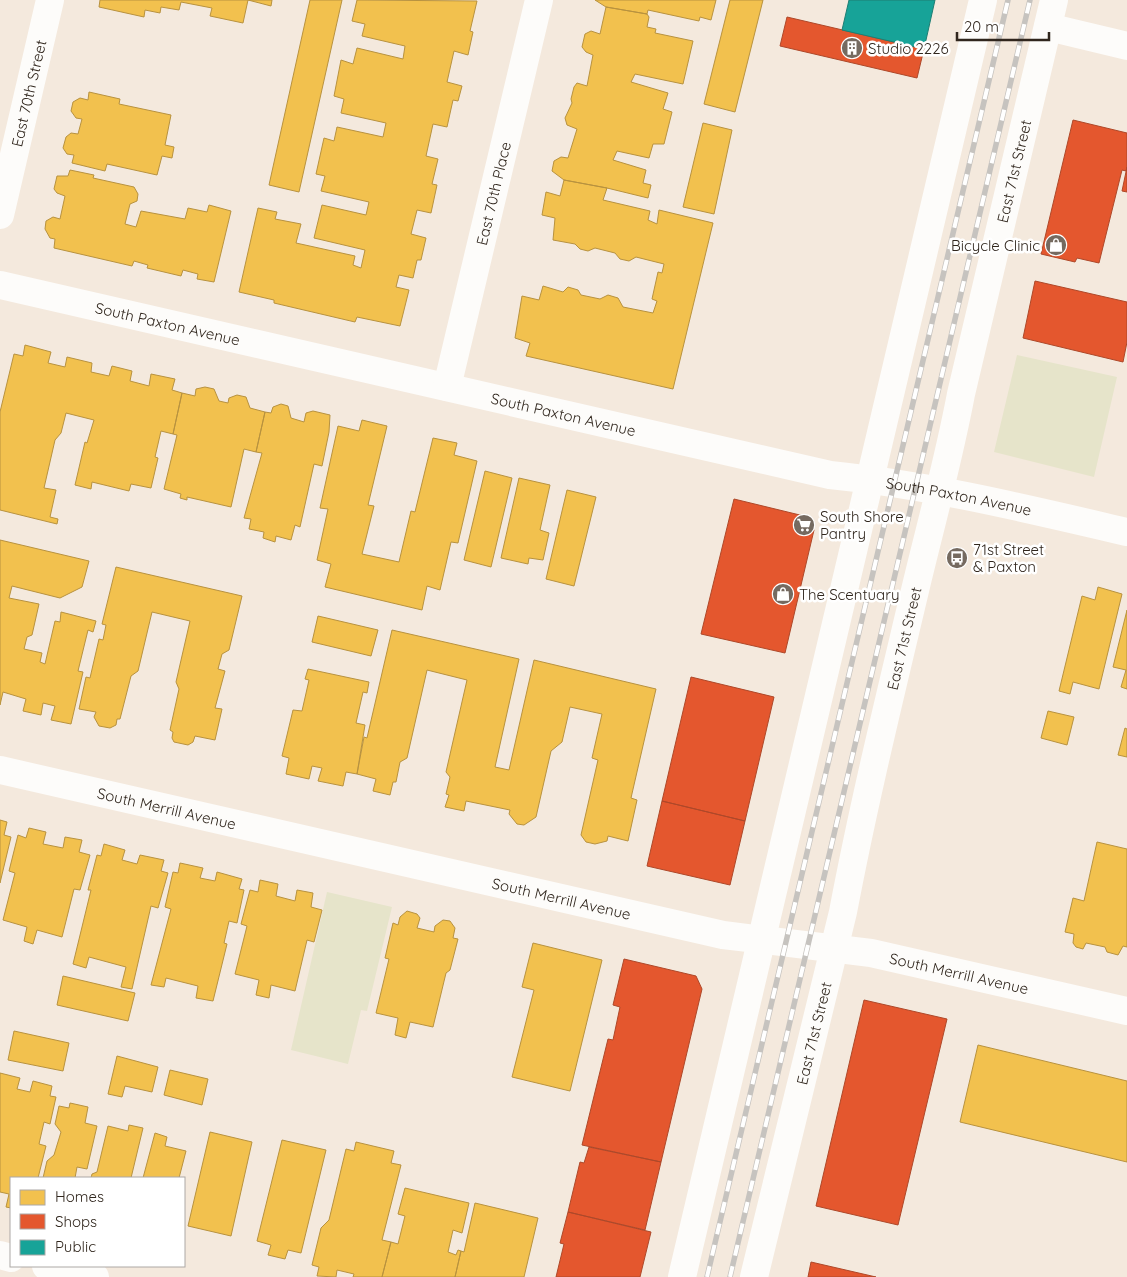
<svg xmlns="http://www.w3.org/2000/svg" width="1127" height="1277" font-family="Quicksand,sans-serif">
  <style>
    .green { fill: #e6e4ca }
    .homes { fill: #f2c14e; stroke: #b8923f }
    .shops { fill: #e4572e; stroke: #ae4829 }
    .public { fill: #17a398; stroke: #1e7e73 }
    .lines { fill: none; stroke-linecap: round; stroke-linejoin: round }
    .street { stroke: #fdfcfa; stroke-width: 28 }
    .secondary { stroke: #fdfcfa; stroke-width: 28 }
    .rail-casing { stroke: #c6c3bf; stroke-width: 5.5 }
    .rail { stroke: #fff; stroke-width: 4; stroke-dasharray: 11; stroke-linecap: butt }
    .labels { text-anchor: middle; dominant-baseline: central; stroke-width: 5; stroke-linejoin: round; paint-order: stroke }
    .poi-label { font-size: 15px; fill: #30261d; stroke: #fff; text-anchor: start }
    .street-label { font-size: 15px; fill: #30261d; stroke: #fff }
  </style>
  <rect width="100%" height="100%" fill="#f4e9dd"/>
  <path class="green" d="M1017,355L1117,377L1094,477L994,452Z
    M327,892L392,907L367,1011L361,1010L348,1064L291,1050Z"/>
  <path class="homes" d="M100,0H272L271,6L248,0L243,23L210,16L212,8L181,2L179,10L161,7L160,13L145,10L144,17L99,7Z
    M310,0H342L299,192L269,185Z
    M357,0L477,1L470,31L473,32L468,55L454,51L447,82L462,86L458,101L453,100L447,127L433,124L426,156L438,159L432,184L437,185L431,213L417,210L411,234L426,238L421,260H417L413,278L399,275L396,287L409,290L400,326L357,317L355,322L274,303V300L239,292L258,208L277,212L275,219L301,224L296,243L355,256L353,265L361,268L365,250L314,238L322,205L366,215L369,202L321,191L325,176L316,174L324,138L334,141L337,127L383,137L386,123L341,113L344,99L334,96L341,60L353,64L357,48L403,59L405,46L362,36L365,24L352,21Z
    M595,0H716L711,20L700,17L699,21L648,10L647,14L606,7Z
    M730,0H763L735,112L704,104Z
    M606,7L647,14L649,17L647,27L656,29L655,33L693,41L683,84L635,74L631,82L668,93L663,109L672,112L664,144H653L649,158L617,151L613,160L646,170L643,183L651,185L648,198L607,188L564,180L552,171L554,161L561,157L568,158L577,129L567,125L565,118L572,103L571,99L574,87L577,83L587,86L593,55L586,52L582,47L585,34L591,31L600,34Z
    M89,92L120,99L119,104L171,115L165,145L174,147L172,158L162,156L157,175L107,164L105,171L72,163L74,155L67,154L63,148L66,137L71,133L78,134L82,119L76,118L71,111L73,102L80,98L88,100Z
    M703,123L732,130L714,214L683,207Z
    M70,170L94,175L93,178L134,187L138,194L137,201L130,204L125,224L136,227L141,211L185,219L188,208L207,212L209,205L231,211L214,282L197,279L198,274L183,270L181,276L147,268L148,265L134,261L132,266L54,248L55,239L50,238L45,229L46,221L53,217L60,219L65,196L57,193L54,189L57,176H68Z
    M564,180L607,188L603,200L650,211L648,220L657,224L659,210L713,223L673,389L526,356L530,343L515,338L522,296L539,300L543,286L563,292L568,287L578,290L581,295L600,299L608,295L618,298L623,307L653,313L657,301L652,299L658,272L662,273L664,264L636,257L629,261L620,259L615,253L595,248L588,251L580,249L575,244L553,240L555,218L542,215L546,192L560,196Z
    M25,345L51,352L48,363L65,367L67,357L92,363L91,372L109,376L112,366L132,371L130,381L149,386L151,374L175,379L172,390L182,393L173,434L161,431L155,457L158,458L151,488L131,484L129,491L92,482L91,489L75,485L85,442L87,443L94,420L66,413L61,433L55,440L44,488L56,490L50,517L58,519L57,524L0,510V412L14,354L23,356Z
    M205,387L214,389L219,401L228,403L229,398L237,395L246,397L250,408L265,412L256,452L244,449L231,507L187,497V500L180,498L181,494L164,489L177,435L173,434L182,393L195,396L196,389Z
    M281,404L288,406L291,418L304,422L306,413L313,411L330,415L329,432L322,466L314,464L300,527L295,525L291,540L276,536L275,542L263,538L264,532L249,529L251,519L244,518L262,453L256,452L265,412L271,413L273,407Z
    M362,420L387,426L368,505L374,506L362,554L399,562L411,511L415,512L433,438L457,443L454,455L477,461L458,543L451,542L440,590L427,586L422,610L325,587L331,564L317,560L328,509L320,508L338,426L359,431Z
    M485,471L512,478L491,567L464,560Z
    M519,478L550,485L540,530L549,533L543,560L529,558L528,564L501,558Z
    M567,490L596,497L574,586L546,579Z
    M0,540L89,561L82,587L60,598L12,586L9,598L39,604L32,635L27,637L24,649L42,653L40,662L45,664L55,621L60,622L61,612L96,621L93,632L88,630L78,671L83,672L71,724L51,720L55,706L43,703L41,715L23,711L26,699L3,692L0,705Z
    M116,567L242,596L229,650L222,654L218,669L225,671L215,708L222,709L215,740L195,736L193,742L188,745L174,742L172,738L173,732L170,730L179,689L176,682L190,621L152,612L138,671L131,676L120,719H117L116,725L110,728L99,726L94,717L96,712L79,709L86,677L90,678L99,639L103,640L106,625L102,624Z
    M1098,587L1122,594L1099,689L1073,682L1070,694L1059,691L1082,596L1095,600Z
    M1127,610V689L1121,687L1126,670L1113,667Z
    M318,616L378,630L371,656L312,642Z
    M392,630L519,659L495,767L509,770L534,660L656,689L631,798L637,800L628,841L608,836L607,841L595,844L586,842L581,835L598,760L592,758L602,714L570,707L562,742L551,751L536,817L524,825L517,824L509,814L510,810L466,801L464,811L445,807L449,795L446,794L450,777L446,772L467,680L427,670L407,758L400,762L396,782H393L390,795L373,791L376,779L357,774L364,737L367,738Z
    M308,669L369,682L367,693L363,692L356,723L365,725L357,774L346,772L343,786L318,781L322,768L312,766L309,779L286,774L289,758L282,756L293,710L302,711L309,680L305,679Z
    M1048,711L1074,717L1067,745L1041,738Z
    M1125,728L1127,729V757L1118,755Z
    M0,820L7,822L4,835L11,837L0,883Z
    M29,828L46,832L43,844L63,848L65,837L82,840L79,852L90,855L80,890L74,889L62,937L37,930L33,944L24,941L27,927L3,920L15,873L9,871L18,835L26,838Z
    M1097,842L1127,849V947L1123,946L1118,955L1107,952L1105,947L1086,943L1083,949L1076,947L1073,943L1074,934L1065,932L1073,898L1084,901Z
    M104,844L125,850L122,860L137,864L140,855L164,860L161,871L168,873L158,908L151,906L132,989L121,987L126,967L89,957L86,968L73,964L91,890H88L97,855L101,856Z
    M180,863L203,868L200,878L215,881L217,872L242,879L239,889L244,890L237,923L229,921L224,943L227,944L213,1001L196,998L198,986L166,978L164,987L151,985L171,909L165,907L173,872L178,873Z
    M260,880L278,884L276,896L295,901L297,890L313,893L311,907L322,910L314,942L307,940L295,991L271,985L269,998L256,995L259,980L235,974L247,926L241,924L250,890L258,892Z
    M407,911L417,914L420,918L417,928L434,932L435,926L443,920L450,921L455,928L453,938L458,939L450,970L446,973L433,1027L410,1022L406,1038L395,1035L398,1018L376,1013L389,959L385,958L393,923L398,925L400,917Z
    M533,943L602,960L570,1091L512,1077L534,990L522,987Z
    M63,976L135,993L128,1021L57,1005Z
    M14,1031L69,1043L63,1071L8,1060Z
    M978,1045L1127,1081V1162L960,1122Z
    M117,1056L158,1067L152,1092L125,1086L122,1097L108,1094Z
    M170,1070L208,1079L202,1105L164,1095Z
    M0,1073L20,1078L17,1089L30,1092L33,1081L52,1086L50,1096L56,1097L50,1124L44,1122L39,1144L46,1146L38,1178H11V1208L6,1207L9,1194L0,1192Z
    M70,1103L88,1107L85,1123L97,1126L87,1169L77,1167L75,1178H43L47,1161L54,1155L61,1132L55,1124L59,1106L69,1108Z
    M129,1125L143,1128L131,1178H91L92,1174L97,1172L108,1126L128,1131Z
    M210,1132L252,1142L231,1236L188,1226Z
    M155,1133L167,1137L165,1146L186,1151L179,1178H143Z
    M282,1140L326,1150L301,1253L288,1250L285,1259L268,1255L271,1245L257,1241Z
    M356,1142L394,1151L391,1163L401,1165L382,1240L391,1242L382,1277H353L354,1274L337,1270L336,1277L317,1276L319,1267L312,1265L321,1228L329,1220L346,1149L354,1151Z
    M405,1188L469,1203L462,1233L453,1230L448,1252L456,1255L458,1250L461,1251L455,1277H382L391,1242L398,1244L405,1216L398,1214Z
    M475,1203L538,1218L524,1277H455L461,1251L464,1252Z"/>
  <path class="shops" d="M787,17L924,49L917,78L780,46Z
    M1073,120L1127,133V167L1126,171L1122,170L1099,263L1077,258L1075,262L1041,254Z
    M1127,167V192L1122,191Z
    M1035,281L1127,302V342L1123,362L1023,338Z
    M734,499L804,516L814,530L785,653L701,634Z
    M691,677L774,697L745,821L662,801Z
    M662,801L745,821L730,885L647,866Z
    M624,959L696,976L702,989L661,1162L582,1145L608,1039L613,1040L620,1007L613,1005Z
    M864,1000L947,1019L898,1225L816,1206Z
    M589,1147L661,1162L645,1230L568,1212L580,1162L584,1163Z
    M568,1212L651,1232L640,1277H556L564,1244L560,1243Z
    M811,1262L876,1277H808Z"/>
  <path class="public" d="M849,0H935L924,49L842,30Z"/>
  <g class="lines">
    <g class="street">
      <path d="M1048,27L1127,46"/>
      <path id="s1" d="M0,215L50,0"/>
      <path id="s2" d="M0,285L830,475C930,485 1028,509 1127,532"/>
      <path id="s3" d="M447,387L539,0"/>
      <path id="s4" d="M0,770L723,935L871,953L1127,1011"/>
      <path d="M0,1255L11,1258"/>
      <path d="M46,1266L95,1277"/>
    </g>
    <g class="secondary">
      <path d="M682,1277L983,0"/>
      <path id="s5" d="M754,1277L843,912C864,801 891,692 917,582C932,520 949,458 961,394L1054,0"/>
    </g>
    <g class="rail-casing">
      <path id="rail" d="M707,1277L1008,0
        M730,1277L1030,0"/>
    </g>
    <use href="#rail" class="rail"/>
  </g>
  <defs>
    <g id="building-disc" transform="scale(1.125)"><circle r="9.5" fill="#756a60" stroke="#fff"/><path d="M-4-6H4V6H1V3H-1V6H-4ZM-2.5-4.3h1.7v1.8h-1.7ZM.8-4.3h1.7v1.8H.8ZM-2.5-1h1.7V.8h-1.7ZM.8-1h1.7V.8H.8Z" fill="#fff"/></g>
    <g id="shop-disc" transform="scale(1.125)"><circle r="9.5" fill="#756a60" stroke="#fff"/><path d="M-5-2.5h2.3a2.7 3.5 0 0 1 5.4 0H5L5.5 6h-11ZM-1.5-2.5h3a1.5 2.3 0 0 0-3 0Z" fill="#fff"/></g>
    <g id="supermarket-disc" transform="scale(1.125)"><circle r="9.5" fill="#756a60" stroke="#fff"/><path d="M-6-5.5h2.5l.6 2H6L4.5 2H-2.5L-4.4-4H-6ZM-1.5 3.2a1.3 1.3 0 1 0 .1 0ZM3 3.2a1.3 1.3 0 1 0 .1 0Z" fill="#fff"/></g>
    <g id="bus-disc" transform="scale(1.125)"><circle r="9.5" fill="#756a60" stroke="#fff"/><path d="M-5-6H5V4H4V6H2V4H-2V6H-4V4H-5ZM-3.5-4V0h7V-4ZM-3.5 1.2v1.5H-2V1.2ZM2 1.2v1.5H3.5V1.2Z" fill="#fff"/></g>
  </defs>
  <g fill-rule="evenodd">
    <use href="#building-disc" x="852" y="48"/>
    <use href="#shop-disc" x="1056" y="245"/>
    <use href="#supermarket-disc" x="804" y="525"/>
    <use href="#bus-disc" x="957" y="558"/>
    <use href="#shop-disc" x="783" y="594"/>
  </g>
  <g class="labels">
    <g class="poi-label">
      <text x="868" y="48">Studio 2226</text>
      <text x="1040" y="245" text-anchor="end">Bicycle Clinic</text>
      <text x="820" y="516">South Shore<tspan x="820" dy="17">Pantry</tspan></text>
      <text x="973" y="549">71st Street<tspan x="973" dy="17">&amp; Paxton</tspan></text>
      <text x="799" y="594">The Scentuary</text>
    </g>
    <g class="street-label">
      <text stroke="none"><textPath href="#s1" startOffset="125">East 70th Street</textPath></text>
      <text stroke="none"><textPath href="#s5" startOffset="1136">East 71st Street</textPath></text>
      <text stroke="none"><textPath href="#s3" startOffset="199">East 70th Place</textPath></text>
      <text stroke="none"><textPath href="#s2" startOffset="172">South Paxton Avenue</textPath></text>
      <text stroke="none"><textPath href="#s2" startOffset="578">South Paxton Avenue</textPath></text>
      <text stroke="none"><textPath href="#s2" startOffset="982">South Paxton Avenue</textPath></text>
      <text stroke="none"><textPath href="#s5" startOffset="656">East 71st Street</textPath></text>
      <text stroke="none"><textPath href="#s4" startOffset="171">South Merrill Avenue</textPath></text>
      <text stroke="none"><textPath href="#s4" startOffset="576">South Merrill Avenue</textPath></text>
      <text stroke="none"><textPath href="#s4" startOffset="981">South Merrill Avenue</textPath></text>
      <text stroke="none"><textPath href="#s5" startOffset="251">East 71st Street</textPath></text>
    </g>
  </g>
  <rect x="10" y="1177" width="175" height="90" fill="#ffffff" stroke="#aca8a5"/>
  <rect x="20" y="1190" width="25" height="15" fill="#f2c14e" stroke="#aca8a5"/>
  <text x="55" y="1202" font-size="15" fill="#30261d">Homes</text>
  <rect x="20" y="1214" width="25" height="15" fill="#e4572e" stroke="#aca8a5"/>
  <text x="55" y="1227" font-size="15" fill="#30261d">Shops</text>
  <rect x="20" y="1240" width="25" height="15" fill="#17a398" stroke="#aca8a5"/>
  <text x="55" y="1252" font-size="15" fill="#30261d">Public</text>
  <path d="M957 32v8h92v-8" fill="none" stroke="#30261d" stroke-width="2.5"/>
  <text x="964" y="32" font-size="15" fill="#30261d" stroke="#ffffff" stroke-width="4" paint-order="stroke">20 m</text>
</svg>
